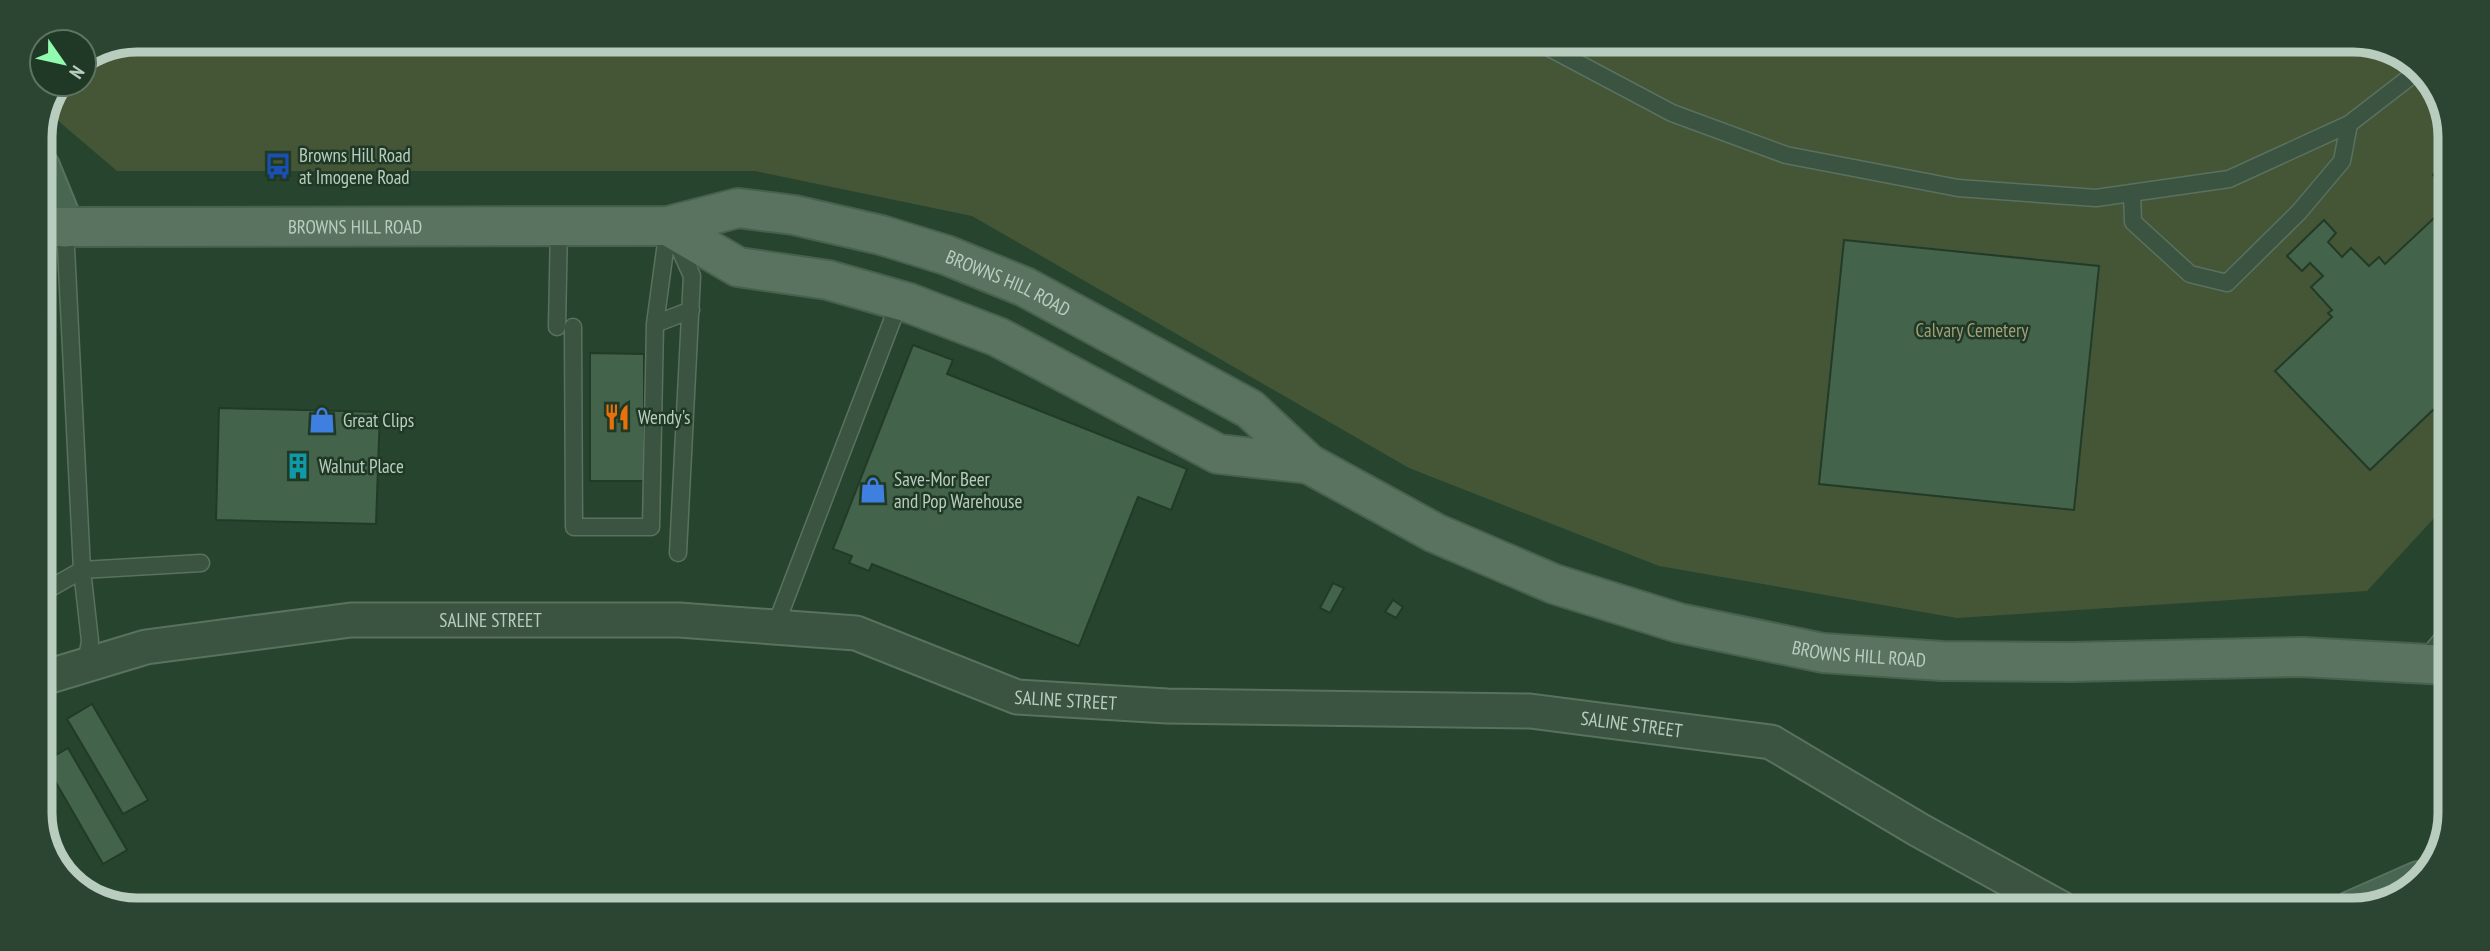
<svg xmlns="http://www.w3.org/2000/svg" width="2490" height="951" font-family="'PT Sans Narrow',sans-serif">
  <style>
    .green { fill: #455637 }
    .building { fill: #43634b; stroke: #223b28; stroke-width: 2 }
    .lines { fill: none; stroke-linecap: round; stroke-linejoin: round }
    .lane-casing { stroke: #5a715f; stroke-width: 19 }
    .street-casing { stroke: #5a715f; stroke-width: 37 }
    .secondary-casing { stroke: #5a715f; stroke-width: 42 }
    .primary-casing { stroke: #48604e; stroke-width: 42 }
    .lane { stroke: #3b5341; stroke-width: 16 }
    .street { stroke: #3b5341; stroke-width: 33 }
    .secondary { stroke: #496652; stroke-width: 38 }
    .primary { stroke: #597360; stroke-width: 38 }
    .labels { text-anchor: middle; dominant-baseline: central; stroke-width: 5; stroke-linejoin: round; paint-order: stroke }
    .poi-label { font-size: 19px; fill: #b9cdbe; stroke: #203926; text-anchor: start }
    .street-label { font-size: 19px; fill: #b9cdbe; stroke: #203926 }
    .park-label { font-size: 19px; fill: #a39f76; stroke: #203926 }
    .rim { fill: none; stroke: #b9cdbe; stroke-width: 9 }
  </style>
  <rect width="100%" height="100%" fill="#27442e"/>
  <path class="green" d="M137,40L2384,46L2430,78L2450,130L2447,504L2367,591L1957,618L1659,566L1409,468L972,216L755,171H117L49,113L62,84H84V62Z"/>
  <path class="building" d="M2449,159V192L2433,175Z
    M2449,204L2447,424L2433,410L2370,470L2275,371L2332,317L2328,313L2332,310L2311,287L2323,276L2310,263L2302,271L2287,256L2324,220L2336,233L2328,242L2342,257L2351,248L2369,266L2379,257L2385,264Z
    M1844,240L2099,266L2074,510L1819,484Z
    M913,345L953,360L947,374L1187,469L1171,510L1138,497L1079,646L872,564L869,571L849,563L852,556L833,549Z
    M590,353L644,354V481H590Z
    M219,408L380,412L376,524L216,520Z
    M1333,583L1344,588L1330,613L1320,608Z
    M1393,600L1403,607L1396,618L1385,612Z
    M92,704L148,800L123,814L67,719Z
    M68,748L127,850L103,864L44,762Z"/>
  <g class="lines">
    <g class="lane-casing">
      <path id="lane" d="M1542,44L1672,113L1786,155L1958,188L2096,198L2229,179L2349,124L2419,70
        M2132,193L2133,222L2190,274L2227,283L2299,212L2342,161L2349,124
        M65,228L82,570L90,641L86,664
        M676,241L692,276L678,553
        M655,324L691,310
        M557,327L559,226
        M573,327L574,527H651L655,324L668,228
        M40,594L82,570L201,563
        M775,627L900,300
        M2423,662L2446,634"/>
    </g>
    <g class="street-casing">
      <g id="street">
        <path id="s1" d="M40,679L146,647L351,620H679L856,633L1017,697L1167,706L1530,711L1771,742L1919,830L2064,910"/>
      </g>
    </g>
    <g class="secondary-casing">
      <path id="secondary" d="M40,167L65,228
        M2351,911L2419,881"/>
    </g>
    <g class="primary-casing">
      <g id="primary">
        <path d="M668,226L738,267L828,280L909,303L998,337L1218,454L1309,464"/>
        <path id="s2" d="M40,227L668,226L738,208L794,215L881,235L946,255L1025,287L1250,409L1309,464L1435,533L1554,584L1679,623L1823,653L1942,661L2071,662L2302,657L2446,665"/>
      </g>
    </g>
    <use href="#lane" class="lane"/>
    <use href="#street" class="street"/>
    <use href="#secondary" class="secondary"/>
    <use href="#primary" class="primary"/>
  </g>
  <defs>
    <g id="bus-bare" transform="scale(2.1)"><path d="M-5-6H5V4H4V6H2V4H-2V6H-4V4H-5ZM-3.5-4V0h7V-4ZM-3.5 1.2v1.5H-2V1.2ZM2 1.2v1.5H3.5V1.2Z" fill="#1a4fb4" stroke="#203926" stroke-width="2.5" paint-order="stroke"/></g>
    <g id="restaurant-bare" transform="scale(2.1)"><path d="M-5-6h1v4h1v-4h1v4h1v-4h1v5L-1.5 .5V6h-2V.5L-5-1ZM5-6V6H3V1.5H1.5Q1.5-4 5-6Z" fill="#e8710a" stroke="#203926" stroke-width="2.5" paint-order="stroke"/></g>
    <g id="shop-bare" transform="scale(2.1)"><path d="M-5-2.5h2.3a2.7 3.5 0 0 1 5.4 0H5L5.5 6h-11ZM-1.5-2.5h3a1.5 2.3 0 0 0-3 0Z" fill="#3f7fe0" stroke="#203926" stroke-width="2.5" paint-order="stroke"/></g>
    <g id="building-bare" transform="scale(2.1)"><path d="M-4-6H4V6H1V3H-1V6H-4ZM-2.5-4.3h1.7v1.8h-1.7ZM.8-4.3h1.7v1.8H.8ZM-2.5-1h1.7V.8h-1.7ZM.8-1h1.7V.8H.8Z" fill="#0f9aa8" stroke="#203926" stroke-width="2.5" paint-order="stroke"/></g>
  </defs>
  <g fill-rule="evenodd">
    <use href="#bus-bare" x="278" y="166"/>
    <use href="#restaurant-bare" x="617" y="417"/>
    <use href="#shop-bare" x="322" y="420"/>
    <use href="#building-bare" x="298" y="466"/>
    <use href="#shop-bare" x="873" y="490"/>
  </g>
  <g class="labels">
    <g class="poi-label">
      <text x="299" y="155">Browns Hill Road<tspan x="299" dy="22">at Imogene Road</tspan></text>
      <text x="638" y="417">Wendy's</text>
      <text x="343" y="420">Great Clips</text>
      <text x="319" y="466">Walnut Place</text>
      <text x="894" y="479">Save-Mor Beer<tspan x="894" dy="22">and Pop Warehouse</tspan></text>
    </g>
    <g class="street-label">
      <text stroke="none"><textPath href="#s2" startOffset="315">BROWNS HILL ROAD</textPath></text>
      <text stroke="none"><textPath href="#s2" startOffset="982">BROWNS HILL ROAD</textPath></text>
      <text stroke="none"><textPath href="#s1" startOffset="457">SALINE STREET</textPath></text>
      <text stroke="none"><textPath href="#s2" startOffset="1923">BROWNS HILL ROAD</textPath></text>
      <text stroke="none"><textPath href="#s1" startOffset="1045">SALINE STREET</textPath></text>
      <text stroke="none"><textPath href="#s1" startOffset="1612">SALINE STREET</textPath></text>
    </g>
    <g class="park-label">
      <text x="1972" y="330">Calvary Cemetery</text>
    </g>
  </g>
  <path d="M0 0H2490V951H0ZM137 52H2353A85 85 0 0 1 2438 137V813A85 85 0 0 1 2353 898H137A85 85 0 0 1 52 813V137A85 85 0 0 1 137 52Z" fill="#2c4532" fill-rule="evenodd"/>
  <path class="rim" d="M137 52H2353A85 85 0 0 1 2438 137V813A85 85 0 0 1 2353 898H137A85 85 0 0 1 52 813V137A85 85 0 0 1 137 52Z"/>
  <g transform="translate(63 63) rotate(124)"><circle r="33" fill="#203926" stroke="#5d7463" stroke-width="2"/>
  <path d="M0-5L12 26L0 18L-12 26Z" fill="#90faaf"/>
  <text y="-10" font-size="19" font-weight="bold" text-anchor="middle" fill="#b9cdbe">N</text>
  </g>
</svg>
